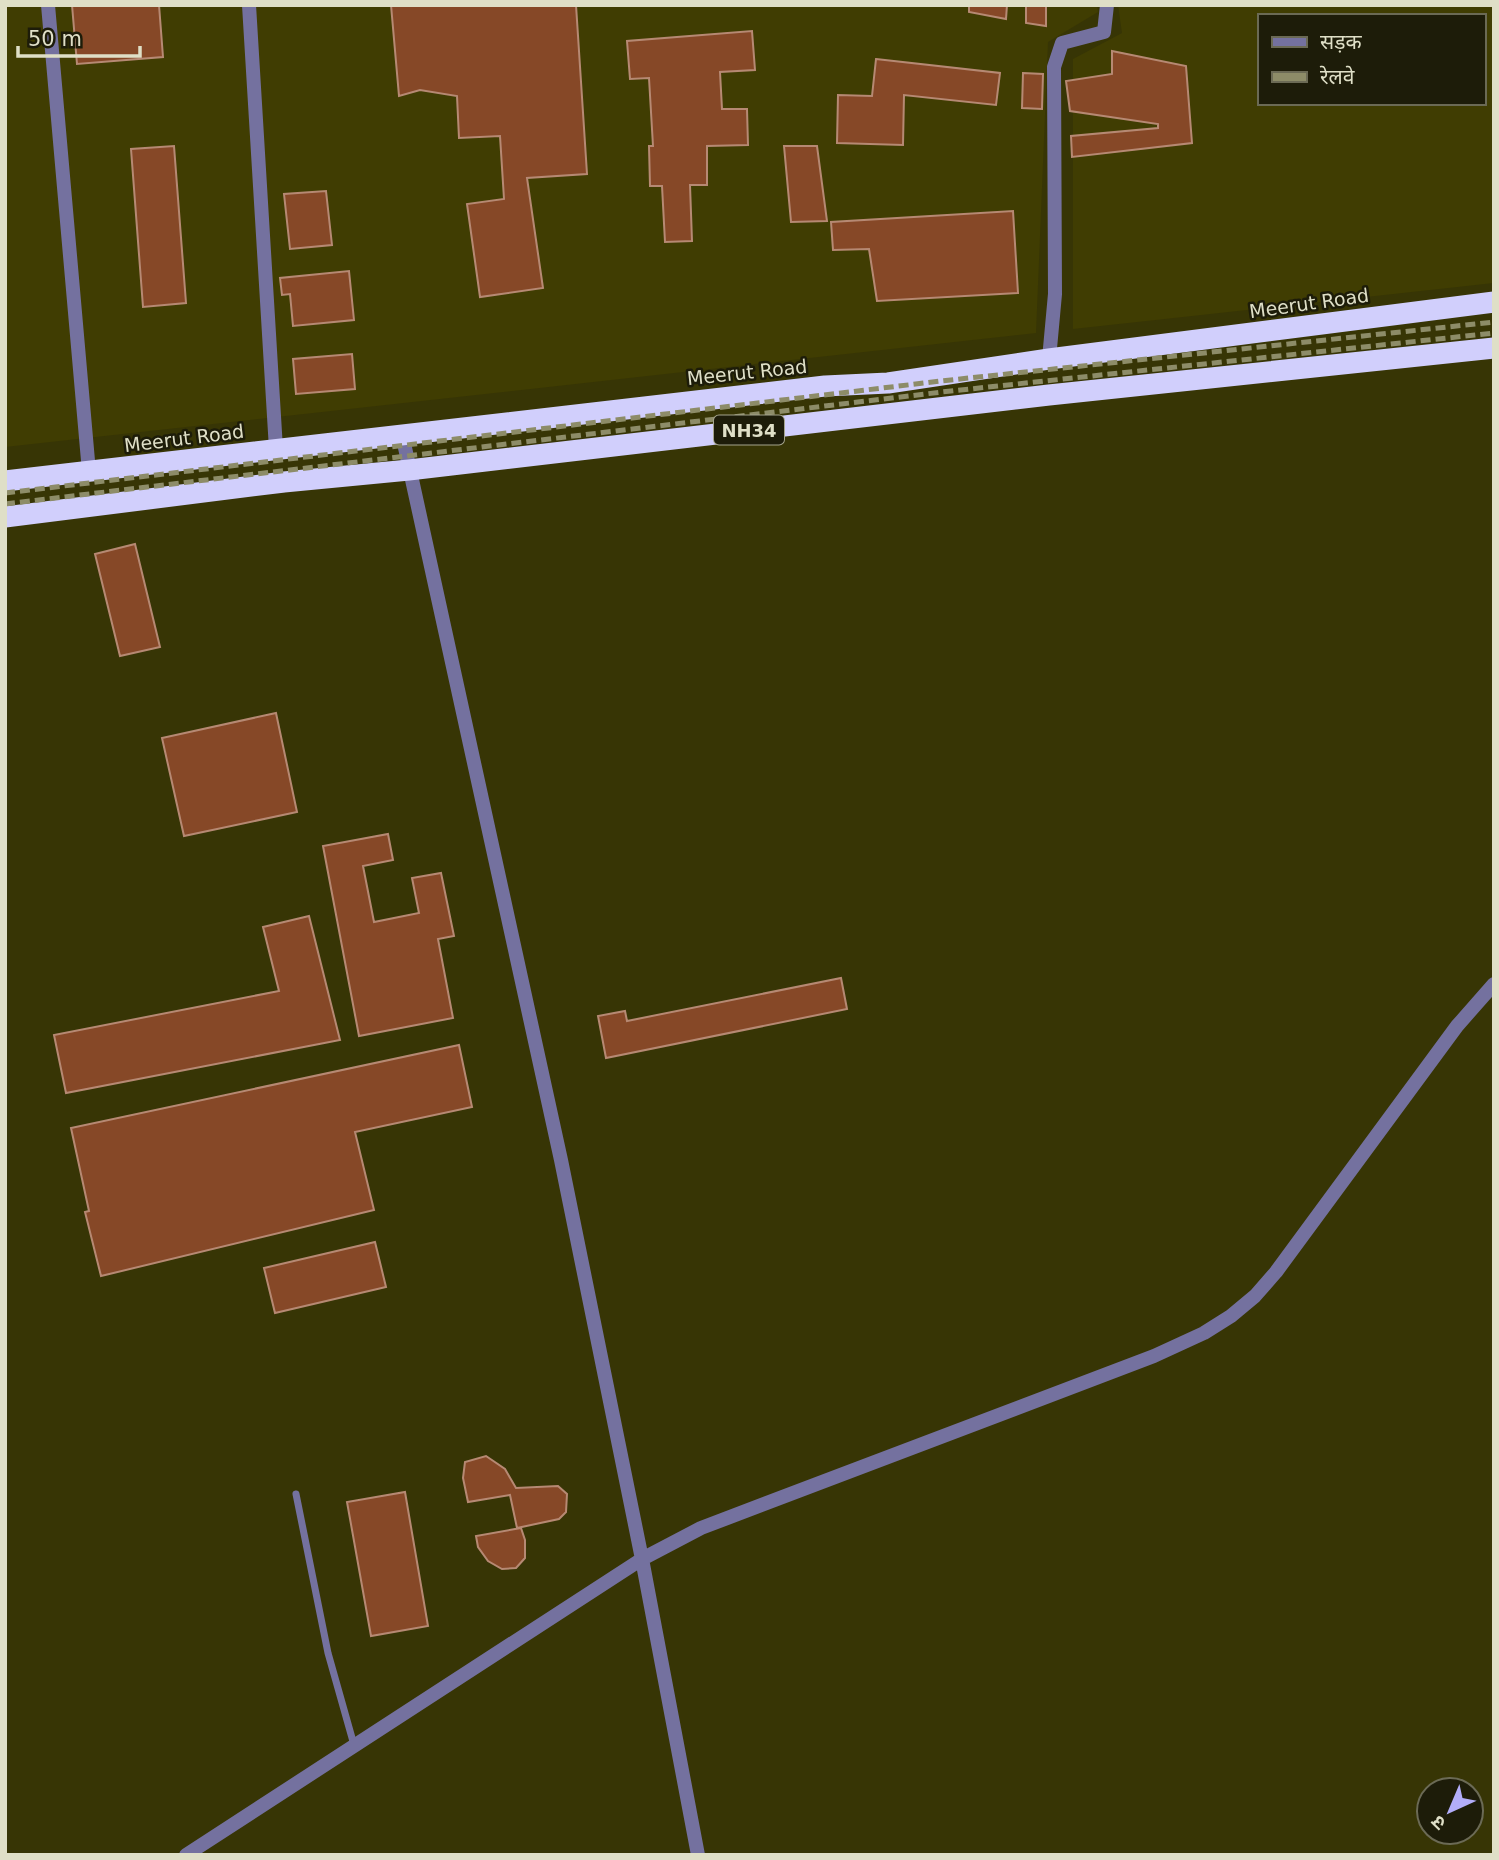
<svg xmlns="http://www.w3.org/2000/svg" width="1499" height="1860" font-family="'DejaVu Sans','Noto Sans Devanagari',sans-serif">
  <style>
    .built { fill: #403d02; fill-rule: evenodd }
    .building { fill: #864827; stroke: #b68973; stroke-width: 2 }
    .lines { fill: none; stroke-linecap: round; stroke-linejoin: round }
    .lane { stroke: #74719f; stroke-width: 7 }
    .street { stroke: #74719f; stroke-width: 14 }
    .highway { stroke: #d1cffc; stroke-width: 21 }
    .rail { stroke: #8d8c68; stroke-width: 5; stroke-dasharray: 10 5; stroke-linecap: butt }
    .labels { text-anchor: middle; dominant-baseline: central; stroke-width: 5; stroke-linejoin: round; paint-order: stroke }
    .shield { fill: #1d1c09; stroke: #a5a48e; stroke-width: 2 }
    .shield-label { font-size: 18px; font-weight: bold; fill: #dfdfc7 }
    .street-label { font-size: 19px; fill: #dfdfc7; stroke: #1d1c09 }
  </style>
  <rect width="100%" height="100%" fill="#373505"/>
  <path class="built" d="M5,5H1097L1098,12L1048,42L1036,333L5,447Z
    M1118,5H1494V283L1073,329V59L1122,33ZM1259,16H1483V103H1259Z"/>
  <path class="building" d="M72,5H159L163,57L77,64Z
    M391,5H576L587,174L527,178L543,288L480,297L467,204L504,199L500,136L459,138L457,96L420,90L399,96Z
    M969,5H1007L1006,19L969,12Z
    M1026,5H1046V26L1026,23Z
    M752,31L755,70L720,72L722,109H747L748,145L707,146V185H690L692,241L665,242L662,186H650L649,146H653L649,78L630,79L627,41Z
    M1112,51L1186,66L1192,143L1072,157L1071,136L1158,128V124L1070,111L1066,81L1112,74Z
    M876,59L1000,73L996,105L904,95L903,145L837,143L838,95L872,96Z
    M1023,73L1043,74L1042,109L1022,108Z
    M174,146L186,303L143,307L131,149Z
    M784,146H817L827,221L791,222Z
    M326,191L332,245L290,249L284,194Z
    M1013,211L1018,293L877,301L869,249L833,250L831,222Z
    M349,271L354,320L293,326L290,294L282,295L280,278Z
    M352,354L355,389L296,394L293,359Z
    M135,544L160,647L120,656L95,554Z
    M276,713L297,812L184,836L162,738Z
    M388,834L393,860L363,866L374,922L419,913L412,878L441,873L454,936L438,939L453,1018L359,1036L323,846Z
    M309,916L340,1040L66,1093L54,1035L279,991L263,927Z
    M841,978L847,1009L606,1058L598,1016L625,1011L627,1021Z
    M459,1045L472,1107L355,1132L374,1210L101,1276L85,1212L89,1211L71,1128Z
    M375,1242L386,1287L275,1313L264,1268Z
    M486,1456L505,1469L516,1488L558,1486L567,1494L566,1512L559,1519L517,1528L510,1495L468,1502L463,1478L465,1462Z
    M405,1492L428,1626L371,1636L347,1502Z
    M521,1528L525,1540V1558L516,1568L502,1569L488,1561L478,1547L476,1536Z"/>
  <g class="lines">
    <path class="lane" d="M296,1494L328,1653L354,1745"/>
    <path class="street" d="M48,5L89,472
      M249,5L276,449
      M1049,359L1055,294L1054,67L1062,43L1104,32L1107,5
      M402,434L561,1160L642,1559L698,1855
      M186,1855L642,1559L701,1528L1154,1356L1204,1333L1231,1316L1255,1296L1276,1272L1457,1026L1494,984"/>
    <path class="highway" d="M5,481L825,386L888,383L1049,359L1494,302
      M5,517L284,482L409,470L1049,395L1494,348"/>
    <path class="rail" d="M5,493L941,381L1494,322
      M5,504L942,392L1494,333"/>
  </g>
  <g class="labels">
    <rect class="shield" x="714" y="415.5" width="70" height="29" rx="5"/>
    <g class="shield-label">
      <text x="749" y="430">NH34</text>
    </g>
    <g class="street-label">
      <text transform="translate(1309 303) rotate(-8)">Meerut Road</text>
      <text transform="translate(747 372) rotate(-6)">Meerut Road</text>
      <text transform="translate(184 438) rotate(-7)">Meerut Road</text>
    </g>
  </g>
  <rect width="1499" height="1860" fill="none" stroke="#dfdfc7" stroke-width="14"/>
  <rect x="1258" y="14" width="228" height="91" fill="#1d1c09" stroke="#6b6a55" stroke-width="2"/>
  <rect x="1272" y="37" width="35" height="10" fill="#74719f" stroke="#6b6a55" stroke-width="2"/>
  <text x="1320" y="49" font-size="21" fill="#dfdfc7">सड़क</text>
  <rect x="1272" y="72" width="35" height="10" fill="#8d8c68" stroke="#6b6a55" stroke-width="2"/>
  <text x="1320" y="84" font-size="21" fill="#dfdfc7">रेलवे</text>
  <g transform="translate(1450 1811) rotate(224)"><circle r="33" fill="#1d1c09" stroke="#6b6a55" stroke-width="2"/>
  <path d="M0-5L12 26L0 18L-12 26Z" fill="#b2adf9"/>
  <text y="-10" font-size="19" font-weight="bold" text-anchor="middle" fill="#dfdfc7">उ</text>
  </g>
  <path d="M18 46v10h122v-10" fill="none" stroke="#dfdfc7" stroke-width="3.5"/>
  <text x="28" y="46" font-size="21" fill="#dfdfc7" stroke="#1d1c09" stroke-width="5" paint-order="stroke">50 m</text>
</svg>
